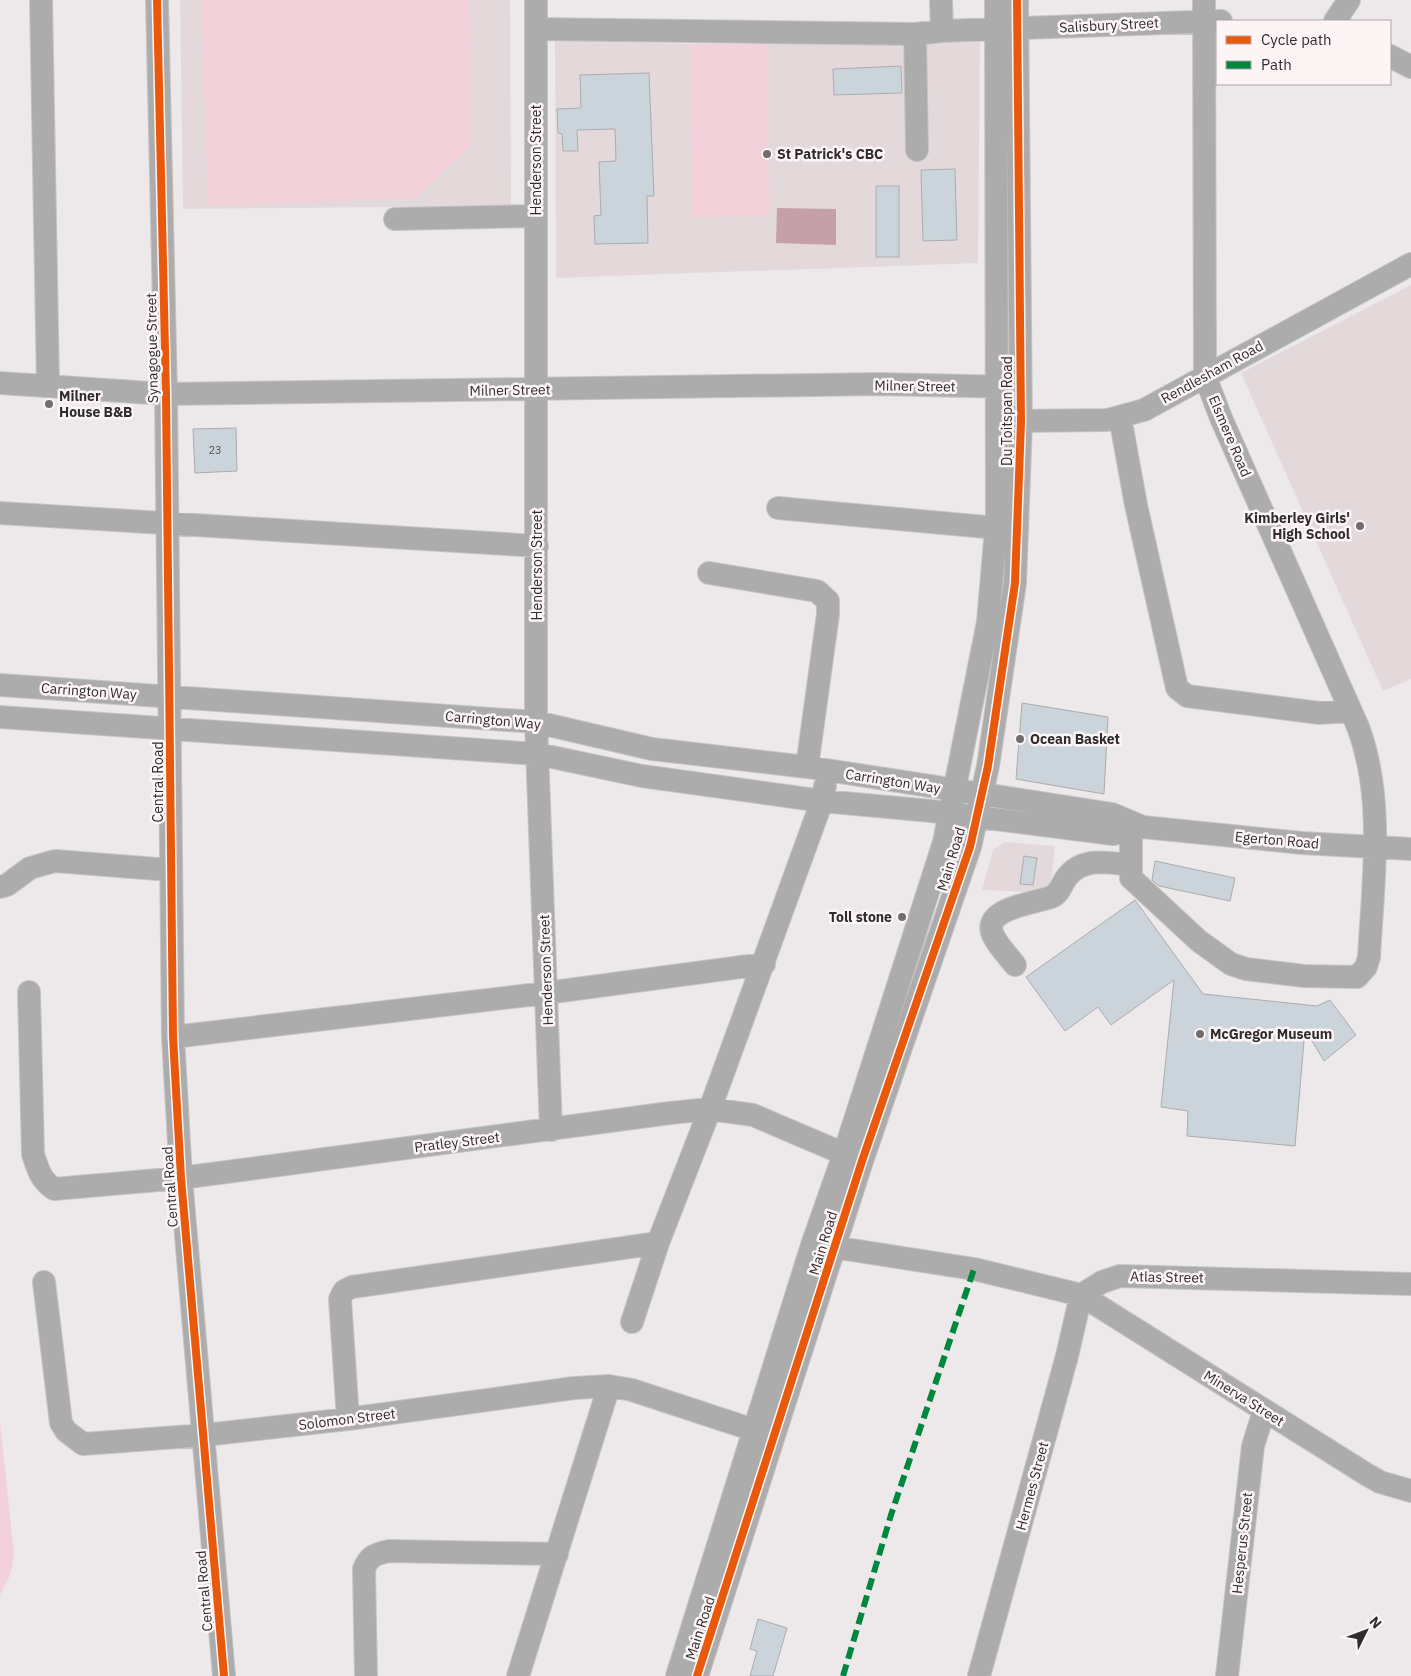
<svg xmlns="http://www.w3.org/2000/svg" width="1411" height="1676" font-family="'IBM Plex Sans',sans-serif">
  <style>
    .built { fill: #e3d9db }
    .green { fill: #f2d1da }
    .water { fill: #c6a0a9 }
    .building { fill: #cbd4da; stroke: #acacad }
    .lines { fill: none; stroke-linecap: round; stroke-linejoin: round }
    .minor-casing { stroke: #c6c4c4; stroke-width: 24 }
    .minor { stroke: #adacac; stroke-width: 22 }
    .quiet { stroke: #00873e; stroke-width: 6; stroke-dasharray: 12 6; stroke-linecap: butt }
    .cycleway-casing { stroke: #fdf4f6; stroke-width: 11 }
    .cycleway { stroke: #e8590c; stroke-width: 8 }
    .poi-dot { fill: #726e6e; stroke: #fdf4f6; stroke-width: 2 }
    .labels { text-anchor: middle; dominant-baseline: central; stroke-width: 5; stroke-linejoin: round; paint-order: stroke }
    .number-label { font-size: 11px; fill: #565658 }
    .street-label { font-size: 14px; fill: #2f2c2c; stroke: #fdf4f6 }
    .poi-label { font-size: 14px; font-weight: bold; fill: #2f2c2c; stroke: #fdf4f6; text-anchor: start }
  </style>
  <rect width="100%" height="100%" fill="#ede9ea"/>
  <path class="built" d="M180,0H510L511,206L183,209Z
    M555,40L689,44L980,42L978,263L556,278Z
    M1411,285V679L1383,691L1241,373Z
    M1004,842L1055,846L1050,893L982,890L993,850Z"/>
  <path class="green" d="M201,0H470L472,144L416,198L208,206Z
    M689,44H767L769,216L692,217Z
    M0,1422L14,1553L11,1573L0,1595Z"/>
  <path class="water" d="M777,208L836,209V245L776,243Z"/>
  <path class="building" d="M901,66L902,93L834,95L833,69Z
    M649,73L654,196H647L648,243L595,244L594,216L601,215L599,162L616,161L615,129L577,130L578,151H563L562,134L558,133L557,109L581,108L580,75Z
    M955,169L957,240L923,241L921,170Z
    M876,186H899V257H876Z
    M236,428L237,471L195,473L193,429Z
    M1022,703L1108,717L1104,794L1016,779Z
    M1024,856L1037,858L1033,885L1020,884Z
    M1155,861L1235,878L1230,901L1159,886L1152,880Z
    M1135,900L1203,994L1317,1006L1330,1000L1356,1035L1324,1061L1305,1029L1295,1146L1187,1136L1188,1111L1161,1107L1174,980L1111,1025L1098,1007L1065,1031L1026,977Z
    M758,1619L787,1628L773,1676H750L757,1651L750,1649Z"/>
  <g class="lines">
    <g class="minor-casing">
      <path id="minor" d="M41,0L48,385
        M157,0L166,394L173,1037L181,1178L224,1676
        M536,0V722L551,1130
        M941,0L942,31
        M1335,21L1349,0
        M536,29L915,34L942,31L1221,21
        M915,34L917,150
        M1390,56L1411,67
        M395,219L535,216
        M0,383L166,394L879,384L1013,387
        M1120,417L1136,505L1177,688L1187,696L1319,713L1351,711
        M1008,421L1107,420L1144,410L1411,264
        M778,508L997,528L1011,527
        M0,513L537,546
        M709,573L817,591L828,601V614L807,767
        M0,685L536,722L652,749L807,767L1112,814L1143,827L1302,843L1411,849
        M0,717L538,754L642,776L822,801L931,811L1113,834L1143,827
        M1131,822V878L1199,941L1231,964L1246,969L1304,976L1357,977L1366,967L1369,957C1373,882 1385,799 1358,727L1221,418L1205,376L1204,0
        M0,887L7,885L30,868L55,861L170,870
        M1015,965C1008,956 999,947 994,937C978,908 1037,903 1051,897C1061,893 1061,884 1067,877C1083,856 1109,863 1131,865
        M29,992L33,1154C38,1170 41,1180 54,1189L181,1178L670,1113L710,1109L753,1115L856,1159
        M173,1037L546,993L764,964
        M820,1245L974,1269L1081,1295L1366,1474L1380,1482L1411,1491
        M44,1282L61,1423L66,1431L83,1444L205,1435L348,1419L574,1388L609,1386L632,1390L769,1435
        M1081,1295L1102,1282L1120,1276L1411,1284
        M632,1322L658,1243L710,1109L822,801L825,786
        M348,1419L340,1299L344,1291L352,1287L658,1243
        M366,1676L364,1569C369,1556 375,1554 389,1551L557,1554
        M518,1676L609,1386
        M677,1676L812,1245L844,1154L944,842L988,622L997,517L996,0
        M697,1676L862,1161L970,847L988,766L1015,583L1021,422L1017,0
        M979,1676L1067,1356L1081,1295
        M1227,1676L1253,1446L1264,1411"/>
    </g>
    <use href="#minor" class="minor"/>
    <path class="quiet" d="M843,1676L891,1515L974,1269"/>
    <g class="cycleway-casing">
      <path id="cycleway" d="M157,0L166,394L173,1037L181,1178L224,1676
        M697,1676L862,1161L970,847L988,766L1015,583L1021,422L1017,0"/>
    </g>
    <use href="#cycleway" class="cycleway"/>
  </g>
  <g class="poi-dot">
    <circle cx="767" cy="154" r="5"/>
    <circle cx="49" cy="404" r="5"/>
    <circle cx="1360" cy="526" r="5"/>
    <circle cx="1020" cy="739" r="5"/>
    <circle cx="902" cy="917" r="5"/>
    <circle cx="1200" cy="1034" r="5"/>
  </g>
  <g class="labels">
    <g class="number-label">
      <text x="215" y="450">23</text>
    </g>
    <g class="street-label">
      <text transform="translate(1109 25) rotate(-3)">Salisbury Street</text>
      <text transform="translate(536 160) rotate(-90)">Henderson Street</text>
      <text transform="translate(152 348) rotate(-91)">Synagogue Street</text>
      <text transform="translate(1212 372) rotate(-29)">Rendlesham Road</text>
      <text transform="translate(915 386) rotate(1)">Milner Street</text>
      <text transform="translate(510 390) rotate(-1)">Milner Street</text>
      <text transform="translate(1007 411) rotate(-90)">Du Toitspan Road</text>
      <text transform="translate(1230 436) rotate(67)">Elsmere Road</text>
      <text transform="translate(537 565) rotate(-90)">Henderson Street</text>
      <text transform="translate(89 691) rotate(4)">Carrington Way</text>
      <text transform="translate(493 720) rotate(5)">Carrington Way</text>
      <text transform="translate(893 781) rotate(9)">Carrington Way</text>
      <text transform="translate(158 782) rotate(-90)">Central Road</text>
      <text transform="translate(1277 840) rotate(5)">Egerton Road</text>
      <text transform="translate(951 859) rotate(-73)">Main Road</text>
      <text transform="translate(546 970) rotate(-92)">Henderson Street</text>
      <text transform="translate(457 1142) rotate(-7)">Pratley Street</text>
      <text transform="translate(170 1187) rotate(-94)">Central Road</text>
      <text transform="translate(823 1243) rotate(-73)">Main Road</text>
      <text transform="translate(1167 1277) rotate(1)">Atlas Street</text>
      <text transform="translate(1244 1398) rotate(32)">Minerva Street</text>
      <text transform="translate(347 1419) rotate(-7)">Solomon Street</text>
      <text transform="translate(1032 1486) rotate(-75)">Hermes Street</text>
      <text transform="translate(1242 1543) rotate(-84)">Hesperus Street</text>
      <text transform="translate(204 1591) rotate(-95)">Central Road</text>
      <text transform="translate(700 1628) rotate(-72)">Main Road</text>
    </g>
    <g class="poi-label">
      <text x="777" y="154">St Patrick's CBC</text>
      <text x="59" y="396">Milner<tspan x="59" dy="16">House B&amp;B</tspan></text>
      <text x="1350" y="518" text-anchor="end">Kimberley Girls'<tspan x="1350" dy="16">High School</tspan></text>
      <text x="1030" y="739">Ocean Basket</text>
      <text x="892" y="917" text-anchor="end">Toll stone</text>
      <text x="1210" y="1034">McGregor Museum</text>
    </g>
  </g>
  <rect x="1216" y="20" width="175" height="65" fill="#fdf4f6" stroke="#aba4a5"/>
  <rect x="1226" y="36" width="25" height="8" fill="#e8590c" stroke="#aba4a5"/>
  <text x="1261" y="45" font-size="15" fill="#2f2c2c">Cycle path</text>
  <rect x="1226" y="61" width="25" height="8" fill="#00873e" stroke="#aba4a5"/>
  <text x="1261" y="70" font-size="15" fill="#2f2c2c">Path</text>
  <g transform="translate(1366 1631) rotate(48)" stroke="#fdf4f6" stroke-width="4" paint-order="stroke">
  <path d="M0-4L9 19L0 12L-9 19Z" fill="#2f2c2c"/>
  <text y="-8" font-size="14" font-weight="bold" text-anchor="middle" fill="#2f2c2c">N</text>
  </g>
</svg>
